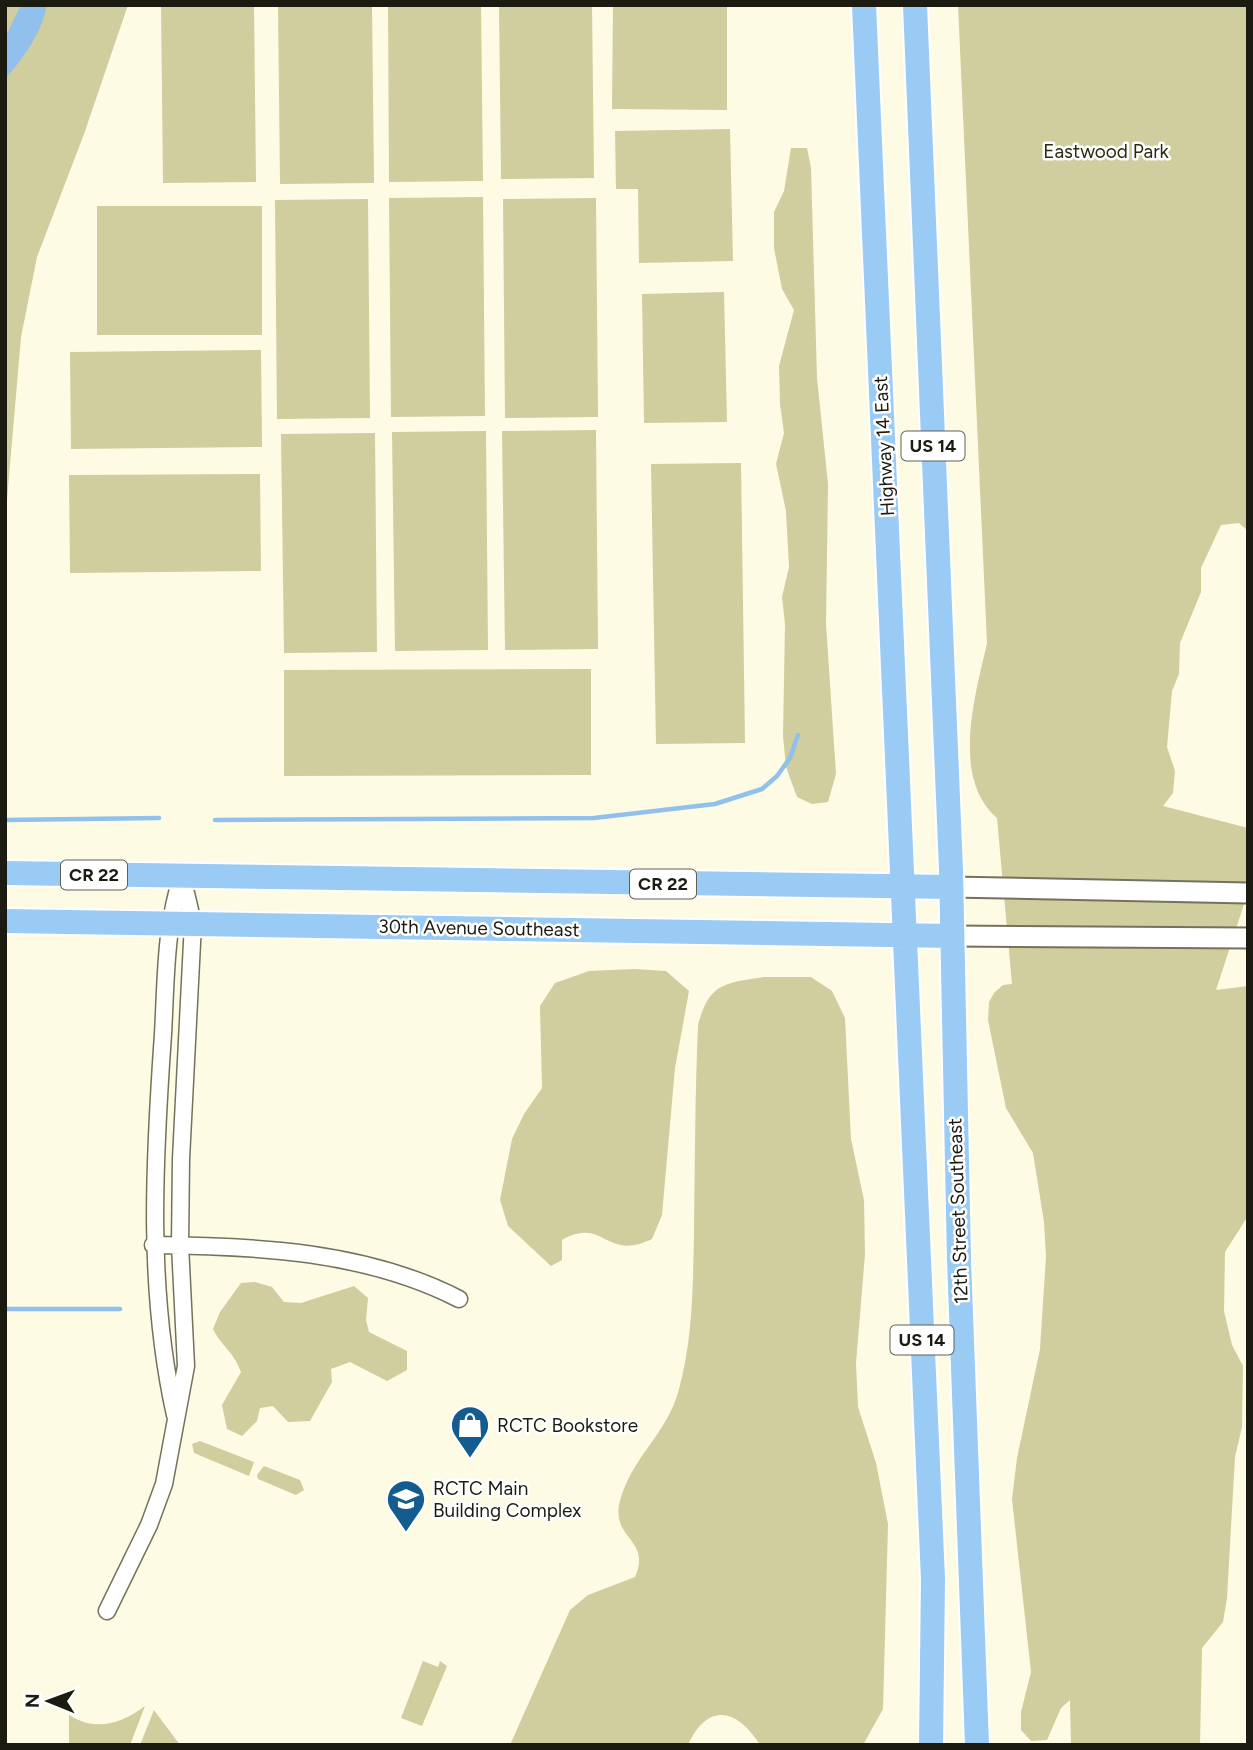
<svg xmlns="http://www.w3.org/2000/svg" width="1253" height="1750" font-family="Figtree,sans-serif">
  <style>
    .green { fill: #d0cd9e }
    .water { fill: #90c0eb }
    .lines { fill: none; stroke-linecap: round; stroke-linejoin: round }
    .stream { stroke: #90c0eb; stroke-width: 4.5 }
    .minor-casing { stroke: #74725c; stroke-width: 19 }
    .tertiary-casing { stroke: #74725c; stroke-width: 23 }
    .primary-casing { stroke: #fff; stroke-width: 28 }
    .minor { stroke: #fff; stroke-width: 16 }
    .tertiary { stroke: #fff; stroke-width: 19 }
    .primary { stroke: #9acbf4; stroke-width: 24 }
    .labels { text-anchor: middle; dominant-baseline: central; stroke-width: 5; stroke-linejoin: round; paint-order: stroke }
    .shield { fill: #fff; stroke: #605f59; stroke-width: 2 }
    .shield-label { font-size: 18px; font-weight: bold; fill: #1c1b12 }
    .park-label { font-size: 19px; fill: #2d2b0f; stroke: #fff }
    .street-label { font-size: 19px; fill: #1c1b12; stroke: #fff }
    .poi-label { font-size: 19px; fill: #1c1b12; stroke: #fff; text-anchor: start }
  </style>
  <rect width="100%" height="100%" fill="#fdfbe3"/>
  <path class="green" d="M5,5H128L84,134L37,257L21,337L5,523Z
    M161,5H254L256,182L163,183Z
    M278,5H372L374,183L280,184Z
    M388,5H481L483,181L389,182Z
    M499,5H592L594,178L501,179Z
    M613,5H727V110L612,109Z
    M958,5H1248V531L1239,523L1221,525L1201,568V592L1180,643L1179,674L1172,691L1167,747L1175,771L1173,793L1163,806L1248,828V892L1216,990L1248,986V1216L1225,1252L1224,1311L1232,1345L1243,1366L1242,1427L1235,1457L1227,1598L1223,1622L1202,1648L1200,1745H1071L1070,1700L1061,1708L1047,1740L1031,1741L1021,1730V1712L1031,1672L1012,1499L1017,1458L1040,1349L1046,1257L1044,1222L1033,1153L1006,1108L988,1020L989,1002L994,993L1003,985L1012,984L997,818C950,778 976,693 987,643Z
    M730,129L733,261L639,263L638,189H616L615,131Z
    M791,148H807L811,168L817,378L828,484L826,624L836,774L828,802L812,804L797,797L786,767L783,736L785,624L782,597L789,567L786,511L776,464L784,433L780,404L779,366L794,310L782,289L774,248V212L784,191Z
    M483,197L485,416L391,417L389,198Z
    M596,198L598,417L505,418L503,199Z
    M368,199L370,418L277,419L275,200Z
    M97,206H262V335H97Z
    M724,292L727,422L644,423L642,294Z
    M261,350L262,447L71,449L70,352Z
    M596,430L598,649L505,650L502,431Z
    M486,431L488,650L395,651L392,432Z
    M375,433L377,652L284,653L281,434Z
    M741,463L745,743L656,744L651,464Z
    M260,474L261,571L70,573L69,475Z
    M591,669V775L284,776V670Z
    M635,969L666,971L689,991L675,1068L662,1215L652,1239C604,1262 605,1216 562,1240V1260L551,1266L508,1226L500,1200L512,1139L524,1114L542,1088L540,1006L555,983L589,971Z
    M764,977H811L832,991L845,1018L851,1139L864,1200L865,1254L856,1363L858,1407L876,1463L888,1524L883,1709L863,1745H760C738,1709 708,1701 688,1745H510L570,1610L588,1595L635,1577C652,1539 610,1539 620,1501C631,1458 668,1433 679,1389C693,1338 693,1284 694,1231C695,1162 695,1094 698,1025C709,983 725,983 764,977Z
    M255,1282L272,1287L284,1302L301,1303L354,1286L368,1298L366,1320L369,1332L407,1351V1370L387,1381L350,1362L331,1369L332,1382L310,1421L288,1422L273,1406L260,1408L257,1421L242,1436L227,1429L222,1405L241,1372C234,1352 222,1347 213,1329L220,1312L241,1283Z
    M200,1441L254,1462L249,1476L194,1453L192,1444Z
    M264,1466L300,1480L304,1490L296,1495L258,1479L257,1475Z
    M423,1661L438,1667L440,1661L447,1666L422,1726L401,1718Z
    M145,1706L130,1745H69V1715C96,1732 121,1724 145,1706Z
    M154,1710L180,1745H140Z"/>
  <path class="water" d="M21,5H47C41,34 24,57 5,79V38Z"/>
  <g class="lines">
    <path class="stream" d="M5,820L159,818
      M215,820L594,818L715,804L762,789L777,776L790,758L798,735
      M5,1309H120"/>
    <g class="minor-casing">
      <path id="minor" d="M153,1245C256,1246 366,1251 459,1299
        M175,1415C147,1289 154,1162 163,1034C166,981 165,926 182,876
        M107,1611L149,1525L164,1484L186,1366L180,1245L181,1159L193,923L182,876"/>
    </g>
    <g class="tertiary-casing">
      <path id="tertiary" d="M951,887L1248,893
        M952,936L1248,938"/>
    </g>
    <g class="primary-casing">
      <path id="primary" d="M864,5L933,1579L931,1745
        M915,5L951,870L959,1260L977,1745
        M5,873L951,887
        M5,921L952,936"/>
    </g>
    <use href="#minor" class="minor"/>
    <use href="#tertiary" class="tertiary"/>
    <use href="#primary" class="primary"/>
  </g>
  <defs>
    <g id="shop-pin" transform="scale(2.0125)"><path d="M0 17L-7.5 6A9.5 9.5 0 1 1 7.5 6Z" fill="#145b90" stroke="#fff"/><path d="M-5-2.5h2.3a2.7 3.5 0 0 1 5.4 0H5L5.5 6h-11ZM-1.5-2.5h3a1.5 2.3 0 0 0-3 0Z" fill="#fff"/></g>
    <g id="university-pin" transform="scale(2.0125)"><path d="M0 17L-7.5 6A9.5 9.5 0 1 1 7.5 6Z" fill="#145b90" stroke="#fff"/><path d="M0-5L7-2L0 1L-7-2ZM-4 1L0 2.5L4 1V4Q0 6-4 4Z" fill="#fff"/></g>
  </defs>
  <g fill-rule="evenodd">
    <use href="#shop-pin" x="470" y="1425"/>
    <use href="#university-pin" x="406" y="1499"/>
  </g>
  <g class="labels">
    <g class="shield">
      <rect x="901.5" y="431.5" width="63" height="29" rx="5"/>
      <rect x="61" y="860.5" width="66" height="29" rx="5"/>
      <rect x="630" y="869.5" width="66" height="29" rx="5"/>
      <rect x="890.5" y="1325.5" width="63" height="29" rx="5"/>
    </g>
    <g class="shield-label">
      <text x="933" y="446">US 14</text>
      <text x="94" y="875">CR 22</text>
      <text x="663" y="884">CR 22</text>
      <text x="922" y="1340">US 14</text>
    </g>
    <g class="park-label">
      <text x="1106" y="151">Eastwood Park</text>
    </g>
    <g class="street-label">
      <text transform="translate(884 446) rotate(-93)">Highway 14 East</text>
      <text transform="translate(479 928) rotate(1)">30th Avenue Southeast</text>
      <text transform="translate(958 1211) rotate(-92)">12th Street Southeast</text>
    </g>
    <g class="poi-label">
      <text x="497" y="1425">RCTC Bookstore</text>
      <text x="433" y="1488">RCTC Main<tspan x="433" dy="22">Building Complex</tspan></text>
    </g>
  </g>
  <rect width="1253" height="1750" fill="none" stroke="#1c1b12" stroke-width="14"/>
  <g transform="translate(49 1701) rotate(271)" stroke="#ffffff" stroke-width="5" paint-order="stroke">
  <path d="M0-5L12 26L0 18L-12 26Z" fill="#1c1b12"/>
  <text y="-10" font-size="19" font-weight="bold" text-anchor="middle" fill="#1c1b12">N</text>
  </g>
</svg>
